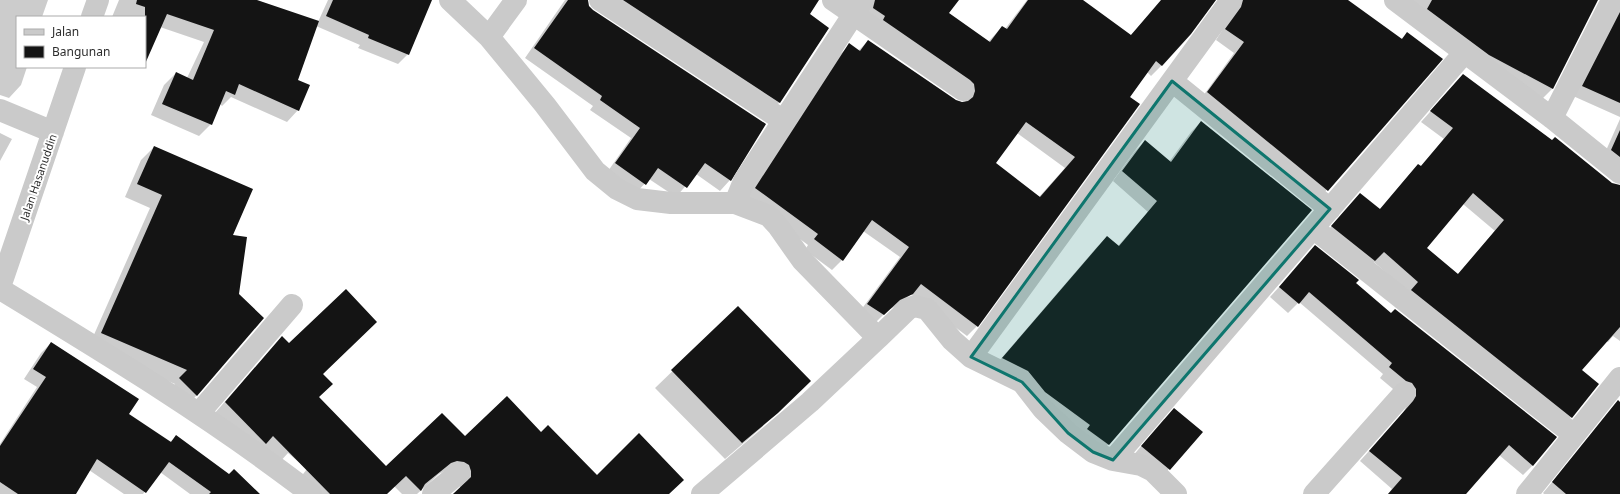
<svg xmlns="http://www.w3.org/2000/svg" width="1620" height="494" font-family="'Noto Sans',sans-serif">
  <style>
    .shadow { fill: #0003; fill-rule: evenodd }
    .building { fill: #141414; fill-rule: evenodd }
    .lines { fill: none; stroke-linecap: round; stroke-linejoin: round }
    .minor { stroke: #cacaca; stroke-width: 22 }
    .marked { fill: #0f766e; fill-opacity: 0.2; stroke: #0f766e; stroke-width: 3; stroke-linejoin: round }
    .labels { text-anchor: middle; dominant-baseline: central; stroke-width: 4; stroke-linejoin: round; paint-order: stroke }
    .street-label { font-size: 11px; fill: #2d2d2d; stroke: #fff }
  </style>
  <rect width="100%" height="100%" fill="#fff"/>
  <path class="shadow" d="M0,0H48L42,17H17V67H27L21,85L9,98L0,95Z
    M119,0H254L318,22L328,0H425L408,54L398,64L358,48L360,45L316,26L297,80L298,110L287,122L231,97L222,106L220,104L211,124L199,136L151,115L164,85L176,73L187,78L204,42L160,27L145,41V17H112Z
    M565,0H587L588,6L592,11L765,125L730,180L720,191L696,174L676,197L649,179L635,194L606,174L631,138L590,110L593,106L525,58Z
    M597,0H817L808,14L828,29L779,103L769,113Z
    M860,0H958L948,13L988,42L1002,27L1005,29L1027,0H1081L1130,36L1162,0H1216L1190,33L1161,66L1151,76L1147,72L977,326L967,336L911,294L901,304L888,310L873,325L858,314L900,257L863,231L842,260L832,270L805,250L808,245L745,198L839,55L850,45L858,51L868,41L955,101L966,103L964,95L874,30ZM1017,133L1065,168L1039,197L994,164Z
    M1228,0H1346L1401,39L1407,34L1441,59L1317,201L1198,103L1234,53L1216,40L1233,13Z
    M1401,0H1597L1552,89L1542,99Z
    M1620,0V117L1573,96Z
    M1463,75L1620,191V341L1613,336L1608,342L1606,341L1581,370L1571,417L1561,427L1374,262L1364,271L1322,237L1360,194L1379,210L1408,176L1418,165L1420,167L1444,139L1421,122ZM1463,204L1495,231L1457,275L1425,248Z
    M1620,119V163L1604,155Z
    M1201,122L1109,444L1099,454L993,368L1097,247L1107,237L1118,246L1148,212L1113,181L1135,151L1145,141L1169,162L1191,132Z
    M0,133L12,139L0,161Z
    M154,147L197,395L184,408L167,391L175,384L89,346L150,208L125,197L141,160Z
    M1315,247L1355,284L1533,465L1523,475L1499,455L1466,494H1388L1392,489L1360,461L1403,413L1406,407V400L1380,378L1383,374L1299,302L1288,313L1270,297Z
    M738,308L793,398L760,429L725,459L655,388Z
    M282,337L322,375L318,398L386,468L465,437L541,433L597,476L668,494H453L460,489V482L445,471L439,474L417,494H402L394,486L386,494H307L296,483L307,469L288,453L278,464L214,414Z
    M51,343L127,415L170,442L176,437L248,494H190L160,472L143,494H124L89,470L74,494H0V444L37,387L24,379L41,353Z
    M1618,402L1620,403V494H1544L1543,493Z
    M1164,419L1202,432L1159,480L1132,457Z"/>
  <path class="building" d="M137,0H257L319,21L298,80L310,85L299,111L239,84L235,95L226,91L212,125L162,104L176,72L193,80L214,30L167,14L145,64V7L136,4Z
    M333,0H432L409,55L368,38L369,35L326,16Z
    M568,0H588L589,6L593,10L766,124L731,181L705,163L687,188L658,168L646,185L615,163L640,128L600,100L602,96L534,48Z
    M623,0H819L810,14L829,28L780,103Z
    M875,0H959L949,13L990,42L1002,26L1007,29L1028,0H1083L1131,35L1161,0H1216L1191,34L1162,66L1156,61L1130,97L1140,104L978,327L921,284L913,294L900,300L884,315L867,304L909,247L872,220L843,261L814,239L818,234L755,188L849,43L860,51L868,40L956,100L962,102L968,101L973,97L975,91L974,84L970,80L883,20L885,16L873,8ZM1026,122L1075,157L1040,197L996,163Z
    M1243,0H1348L1402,39L1407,32L1443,59L1328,191L1207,92L1244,42L1225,29L1241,7Z
    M1432,0H1598L1553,89L1489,55L1427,9Z
    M1620,12V103L1582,86Z
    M1463,74L1552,140L1555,137L1612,183L1620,185V327L1582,370L1599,384L1572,418L1411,290L1418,282L1384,252L1375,261L1331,226L1360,193L1380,209L1418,164L1421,166L1453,128L1430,111ZM1473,193L1504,220L1458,274L1427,248Z
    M1201,121L1312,210L1109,445L1087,429L1090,425L1045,392L1028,371L1002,358L1107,236L1119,246L1157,201L1122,171L1145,140L1171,162Z
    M1620,130V157L1611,150Z
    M154,146L253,189L233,235L247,237L239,294L264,318L197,396L179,378L187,370L101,333L162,195L137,184Z
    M1315,245L1359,280L1356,283L1391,313L1395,309L1557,437L1533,466L1509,445L1466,494H1388L1402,478L1369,451L1413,401L1416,396V389L1412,383L1406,381L1389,367L1392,363L1309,292L1299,304L1279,287Z
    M346,289L377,322L323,374L333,384L319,397L386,466L442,413L465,436L507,396L541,432L548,425L597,475L639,433L684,480L669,494H453L471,477V471L469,465L464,462L457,461L451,463L425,484L421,491L406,476L387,494H330L273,436L266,444L225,402L282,336L289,343Z
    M738,306L811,381L778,413L742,443L671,370Z
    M51,342L139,399L129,414L171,442L176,435L229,474L234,469L260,494H209L211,492L169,462L146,493L97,459L76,494H18L0,482V446L46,377L33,369Z
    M1618,400L1620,402V494H1566L1552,482Z
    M1174,408L1203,432L1170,470L1141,446Z"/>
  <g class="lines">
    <path class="minor" d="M450,0L489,37L545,105L595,171L617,189L637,199L671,203H735L769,216L778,226L802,260L878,338L908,309L915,306L927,309L952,340L971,357L1022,382L1043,409L1068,433L1093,452L1113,460L1141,465L1153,471L1176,494
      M600,0L784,121
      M833,0L963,90
      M1395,0L1552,118L1620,173
      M92,17L98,0
      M489,37L516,0
      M1172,81L1330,209
      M0,110L53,132
      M1552,118L1612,0
      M735,203L744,181L863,0
      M1313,228L1574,435
      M0,287L75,67
      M0,289C107,354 211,417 311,494
      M971,357L1231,0
      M199,413L292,305
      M1113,460L1465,52
      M433,494L459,473
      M702,494L810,402L878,338
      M1314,494L1404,393
      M1527,494L1620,378"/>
  </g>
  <path class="marked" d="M1172,81L1330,209L1113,460L1093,452L1068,433L1022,382L971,357Z"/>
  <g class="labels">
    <g class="street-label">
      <text transform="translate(38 177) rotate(-71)">Jalan Hasanuddin</text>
    </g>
  </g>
  <rect x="16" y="16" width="130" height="52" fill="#ffffff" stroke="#ababab"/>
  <rect x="24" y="29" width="20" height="6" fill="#cacaca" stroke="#ababab"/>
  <text x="52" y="36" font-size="12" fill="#2d2d2d">Jalan</text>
  <rect x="24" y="46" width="20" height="12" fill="#141414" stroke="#ababab"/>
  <text x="52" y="56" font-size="12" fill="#2d2d2d">Bangunan</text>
</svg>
